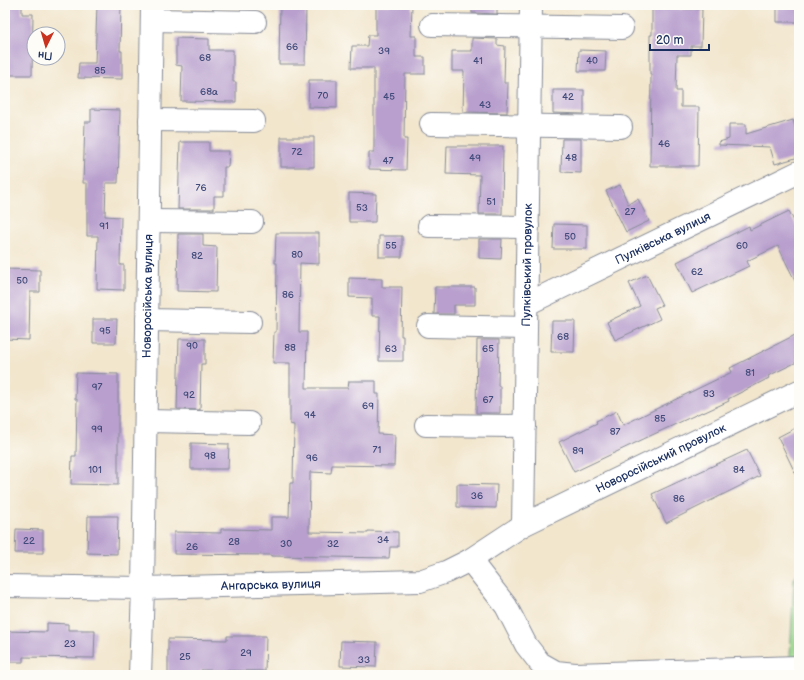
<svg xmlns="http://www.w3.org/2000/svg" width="804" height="680" font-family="'Balsamiq Sans',sans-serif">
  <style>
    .green { fill: #99d68b; stroke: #5a8274 }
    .building { fill: #b89fcd }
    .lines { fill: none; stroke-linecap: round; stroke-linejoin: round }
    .minor-casing { stroke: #868a96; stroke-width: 24 }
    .minor { stroke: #fff; stroke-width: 22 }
    .labels { text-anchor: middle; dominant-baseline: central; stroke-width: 3; stroke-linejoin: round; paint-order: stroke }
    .number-label { font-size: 10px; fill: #424b7a }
    .street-label { font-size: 12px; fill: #1b2f5e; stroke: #fdfcf7 }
  </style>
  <rect width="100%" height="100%" fill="#fdfcf7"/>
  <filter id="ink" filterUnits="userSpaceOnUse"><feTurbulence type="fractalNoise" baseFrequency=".025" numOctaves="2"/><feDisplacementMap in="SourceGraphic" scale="8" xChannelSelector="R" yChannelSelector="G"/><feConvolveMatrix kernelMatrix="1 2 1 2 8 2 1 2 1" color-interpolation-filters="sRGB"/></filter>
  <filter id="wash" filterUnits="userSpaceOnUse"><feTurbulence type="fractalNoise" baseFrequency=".012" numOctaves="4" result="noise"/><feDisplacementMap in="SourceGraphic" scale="16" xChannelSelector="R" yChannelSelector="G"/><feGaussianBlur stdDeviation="0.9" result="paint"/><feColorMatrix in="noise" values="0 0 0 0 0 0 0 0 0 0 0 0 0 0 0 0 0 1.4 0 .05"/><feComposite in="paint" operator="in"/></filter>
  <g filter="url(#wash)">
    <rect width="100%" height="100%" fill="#f2e6cd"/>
    <path class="green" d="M799,570V675H789L794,577Z"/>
    <g id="blocks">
      <path class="building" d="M5,5H22V14H33L32,75H5Z
        M97,5H121L120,51H122V79L78,78L79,63H95Z
        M280,5H306L305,64H279Z
        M376,5H412L411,36H416V57H425V74H405L404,139H407L406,170L369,169V152H374V68H351L352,46H367L368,35H376Z
        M472,5H497V14L472,13Z
        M652,5H679V9H702L701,46H691V55H677L676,91H681V107H699L698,166H650L651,74H650V35H652Z
        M777,5H799V22H777Z
        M176,38L209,39V50H233V82H236V102L181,101L182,66L176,65Z
        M472,38L497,39V45L505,46L504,83H508L507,113L463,112L464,71H452V51H472Z
        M579,50L606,51L605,71H578Z
        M309,80H337V108L308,107Z
        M553,90H584V114L553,113Z
        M91,109L120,110L118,183H106L105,216L121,217L120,265H124V290L97,289L98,236H87V183H83L85,122H91Z
        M793,120L799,139V157L775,164L770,147L719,145V142L729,139V124H746V134Z
        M281,137H314V167H281Z
        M562,139H581V173L561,172Z
        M180,142H209V151H229L228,167H224V196H214V209H178Z
        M447,146H503L502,214H479L480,175L446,174Z
        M620,185L628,204L638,199L649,221L626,232L606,191Z
        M349,193L376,194L375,222H349Z
        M789,211L799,231V289L778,246L747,261L749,266L692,293L677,262L749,226L750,230Z
        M554,224L587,225V249H553Z
        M276,233H319V264L300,263L299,332H307L306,388H348L349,381H376V394H379L378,434L395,435L394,466L332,465L331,473L310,472L309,532L368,533V531L398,532V547H390L389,558L271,556V555L174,554V532L221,533V529H228L271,530V517H289L290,483H293L294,425L290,424V363H273L274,332H276L277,263H275Z
        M178,234H203V246L217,247L216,292L177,291Z
        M379,236H402V257H379Z
        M479,239H502L501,259L479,258Z
        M5,269L40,270V292H30L29,340L5,339Z
        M647,275L662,305L655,308L660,319L615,340L607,322L640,306L629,283Z
        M349,278L382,279V287H402L401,336H403V361H379L380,316H372V298L349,297Z
        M435,287H475V305H454V314H434Z
        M93,319H117L116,343H93Z
        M552,321H575L574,352H551Z
        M799,333V361L768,376L769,378L728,399L729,401L703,413L702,412L652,435L574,472L559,442L597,423L596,421L617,411L623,425L732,372L730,368Z
        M179,339H205V364H201L200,410L177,409Z
        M477,340H499L498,386H500V413H476Z
        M76,373L118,374V485L71,484L72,456H76L77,399H75Z
        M799,426V481L778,437Z
        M191,443L229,444L228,469H191Z
        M747,450L760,476L666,523L652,494Z
        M457,484L497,485L496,508L457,507Z
        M88,516H118L117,554L87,553Z
        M16,529L43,530V553H15Z
        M47,623L68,624V630H95L94,658L23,657V662H5V631L47,632Z
        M227,636H266L265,671L201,670V675H168V639L227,640Z
        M341,641L377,642L376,667L340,666Z"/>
    </g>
  </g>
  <g filter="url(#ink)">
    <use href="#blocks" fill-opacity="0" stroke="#868a96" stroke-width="1"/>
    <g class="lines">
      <g class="minor-casing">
        <g id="minor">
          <path d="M152,20L255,22"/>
          <path d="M432,25L622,28"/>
          <path d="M150,120L254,121"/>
          <path d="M431,124L621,127"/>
          <path d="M149,221L252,222"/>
          <path d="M429,226L528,227"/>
          <path id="s1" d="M527,304L799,172"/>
          <path d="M147,320L250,322"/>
          <path d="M428,326L526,328"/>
          <path d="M146,421L249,423"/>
          <path d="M426,425L525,426"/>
          <path id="s2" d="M523,525L531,5"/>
          <path d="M470,560L506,606L526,645L540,663L556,672L575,674L799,667"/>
          <path id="s3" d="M5,586L143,588L420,581L446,572L470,560L523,525L799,391"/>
          <path id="s4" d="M140,675L143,588L152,5"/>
        </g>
      </g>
      <use href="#minor" class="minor"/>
    </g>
  </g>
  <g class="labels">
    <g class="number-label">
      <text x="292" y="47">66</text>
      <text x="384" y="51">39</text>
      <text x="205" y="58">68</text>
      <text x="478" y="61">41</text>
      <text x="592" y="61">40</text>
      <text x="100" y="71">85</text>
      <text x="209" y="92">68а</text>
      <text x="323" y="96">70</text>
      <text x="389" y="97">45</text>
      <text x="568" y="97">42</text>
      <text x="485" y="105">43</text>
      <text x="664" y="144">46</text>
      <text x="297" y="152">72</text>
      <text x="475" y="158">49</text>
      <text x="571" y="158">48</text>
      <text x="388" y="161">47</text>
      <text x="201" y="188">76</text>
      <text x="491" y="202">51</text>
      <text x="362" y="208">53</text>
      <text x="630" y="212">27</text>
      <text x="104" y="226">91</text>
      <text x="570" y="237">50</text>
      <text x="391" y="246">55</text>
      <text x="742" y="246">60</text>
      <text x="297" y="255">80</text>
      <text x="197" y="256">82</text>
      <text x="697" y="272">62</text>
      <text x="22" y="281">50</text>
      <text x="288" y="295">86</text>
      <text x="105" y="331">95</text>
      <text x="563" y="337">68</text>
      <text x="192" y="346">90</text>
      <text x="290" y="348">88</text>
      <text x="391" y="349">63</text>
      <text x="488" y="349">65</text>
      <text x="750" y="373">81</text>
      <text x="97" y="387">97</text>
      <text x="709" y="394">83</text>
      <text x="189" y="395">92</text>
      <text x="488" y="400">67</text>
      <text x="368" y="406">69</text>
      <text x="310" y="415">94</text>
      <text x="660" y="419">85</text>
      <text x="97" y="429">99</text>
      <text x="615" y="432">87</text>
      <text x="377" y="450">71</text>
      <text x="578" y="451">89</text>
      <text x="210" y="456">98</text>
      <text x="312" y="458">96</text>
      <text x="95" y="470">101</text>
      <text x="739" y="470">84</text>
      <text x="477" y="496">36</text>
      <text x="679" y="499">86</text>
      <text x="383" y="540">34</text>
      <text x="29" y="541">22</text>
      <text x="234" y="542">28</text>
      <text x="286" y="544">30</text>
      <text x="333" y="544">32</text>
      <text x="192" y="547">26</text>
      <text x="70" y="644">23</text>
      <text x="246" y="653">29</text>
      <text x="185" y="657">25</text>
      <text x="364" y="660">33</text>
    </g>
    <g class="street-label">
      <text stroke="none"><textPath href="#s1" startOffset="151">Пулківська вулиця</textPath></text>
      <text stroke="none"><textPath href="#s2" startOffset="260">Пулківський провулок</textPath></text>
      <text stroke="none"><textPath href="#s4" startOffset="379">Новоросійська вулиця</textPath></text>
      <text stroke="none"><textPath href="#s3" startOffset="686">Новоросійський провулок</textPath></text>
      <text stroke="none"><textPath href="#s3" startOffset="266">Ангарська вулиця</textPath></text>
    </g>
  </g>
  <rect width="804" height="680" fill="none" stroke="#fdfcf7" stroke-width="20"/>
  <g transform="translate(46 46) rotate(185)"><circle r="19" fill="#fdfcf7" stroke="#a3aaba"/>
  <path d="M0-3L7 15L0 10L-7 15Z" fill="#c8321e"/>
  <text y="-6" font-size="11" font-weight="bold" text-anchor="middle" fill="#1b2f5e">Пн</text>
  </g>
  <path d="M650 44v6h59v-6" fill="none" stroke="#1b2f5e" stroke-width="2"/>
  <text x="656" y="44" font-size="12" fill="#1b2f5e" stroke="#fdfcf7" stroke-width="3" paint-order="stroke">20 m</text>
</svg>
